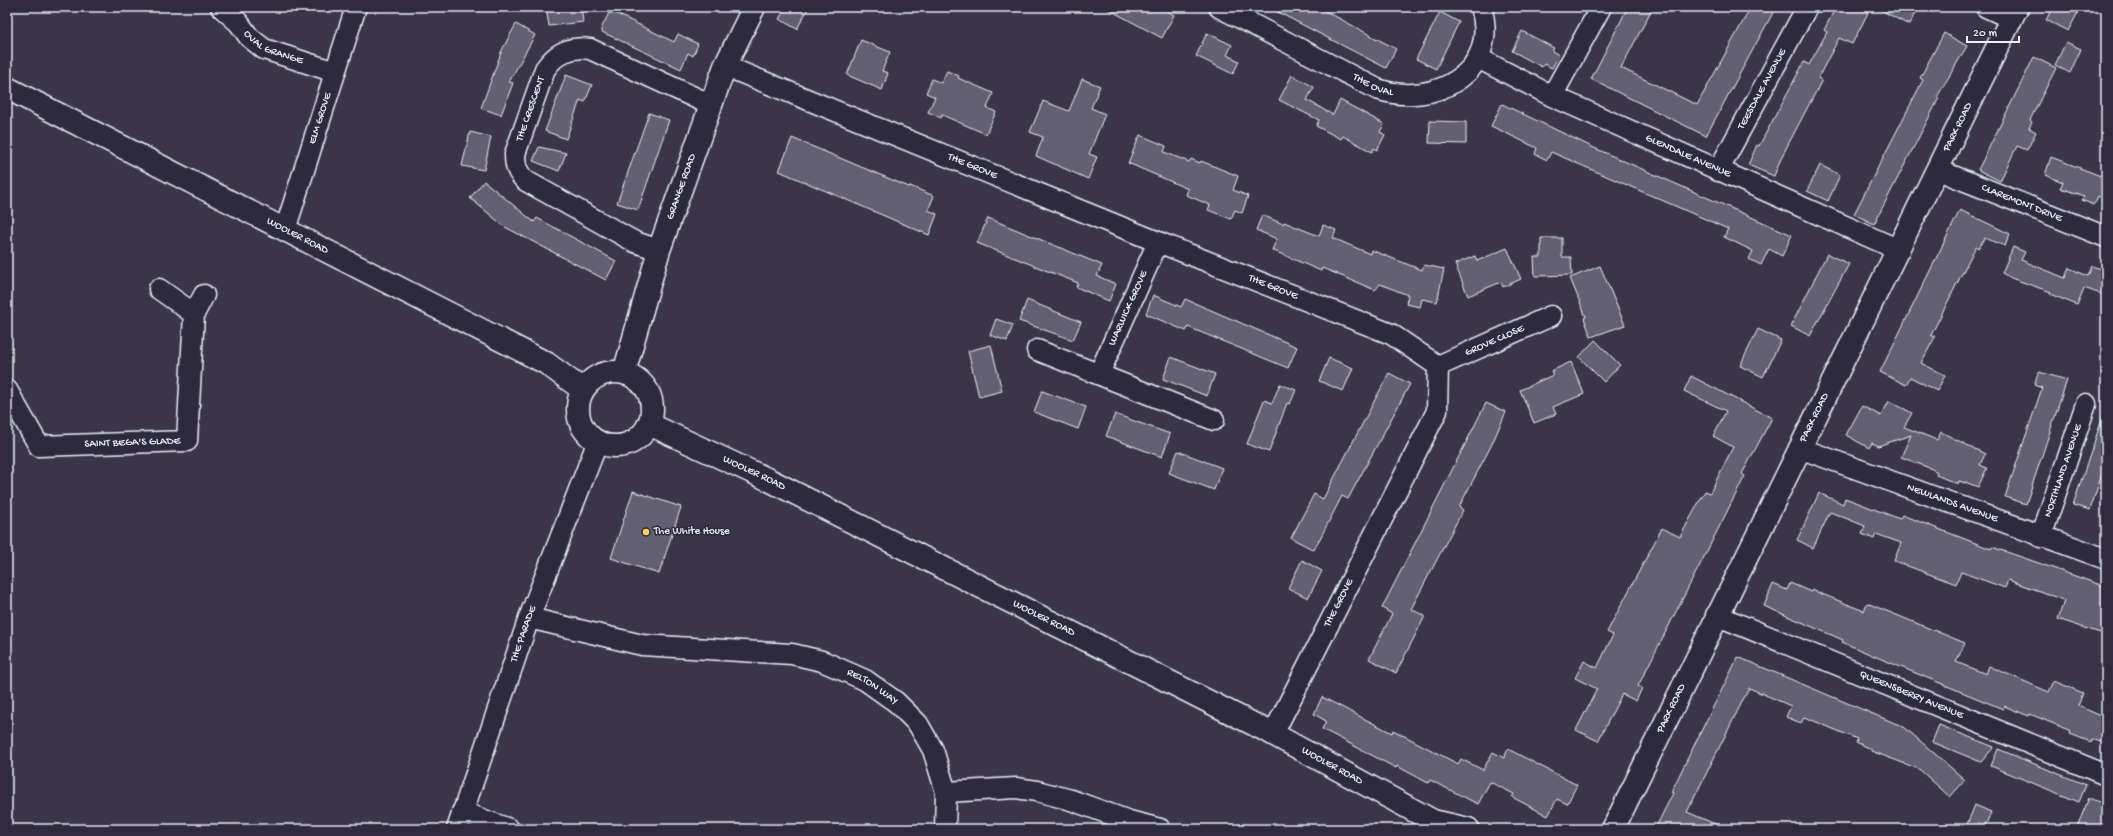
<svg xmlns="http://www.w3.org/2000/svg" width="2113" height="836" font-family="'Gochi Hand',sans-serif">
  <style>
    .building { fill: #636171; stroke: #e8f1f8 }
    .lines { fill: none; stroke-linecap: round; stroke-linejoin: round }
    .minor-casing { stroke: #e8f1f8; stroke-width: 23 }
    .tertiary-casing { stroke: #e8f1f8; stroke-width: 25 }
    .minor { stroke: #2f2a3d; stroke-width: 20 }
    .tertiary { stroke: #2f2a3d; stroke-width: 22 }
    .poi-dot { fill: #ffd166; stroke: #2f2a3d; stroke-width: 1.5 }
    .labels { text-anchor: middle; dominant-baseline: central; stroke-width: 3; stroke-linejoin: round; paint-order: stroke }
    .street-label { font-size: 11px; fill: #e8f1f8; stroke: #2f2a3d }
    .poi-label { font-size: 11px; fill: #e8f1f8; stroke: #2f2a3d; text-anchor: start }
  </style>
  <rect width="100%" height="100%" fill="#3a3648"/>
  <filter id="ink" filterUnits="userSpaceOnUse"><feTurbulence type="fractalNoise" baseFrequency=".025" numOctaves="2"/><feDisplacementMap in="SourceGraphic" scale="8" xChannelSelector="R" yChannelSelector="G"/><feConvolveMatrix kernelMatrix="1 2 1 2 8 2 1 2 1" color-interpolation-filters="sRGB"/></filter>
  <g filter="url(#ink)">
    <path class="building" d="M546,7H581L583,22L549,26Z
      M786,7H809L797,29L779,19Z
      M1104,7H1160L1174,15L1162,38Z
      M1268,7H1318L1396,49L1386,68Z
      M1628,7H1653L1621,68L1697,105L1751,7H1776L1706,136L1591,79Z
      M1836,7H1871L1852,44L1839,38L1818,78L1822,80L1782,156L1774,176L1748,165L1757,145L1759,146L1804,62L1809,65L1827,32L1824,30Z
      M1875,7H1918L1909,25Z
      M2053,7H2081L2068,31L2046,20Z
      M1440,12L1459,22L1436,69L1416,59Z
      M609,13H615L674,42L678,34L698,44L693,56L688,53L681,69L602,32V27Z
      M516,24L535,35L509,82L513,83L501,115L481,108L502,50Z
      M1522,31L1554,48L1552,51L1559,55L1552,68L1544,64L1542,67L1512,51Z
      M1207,33L1232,45L1227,55L1239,61L1233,74L1196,56Z
      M1944,33L1967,46L1937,97L1939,98L1874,224L1854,214L1923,80L1920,78Z
      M861,40L890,52L882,71L888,73L882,90L847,75Z
      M2066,42L2081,49L2070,73L2055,65Z
      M2034,57L2056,68L2030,120L2032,122L2029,128L2036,132L2027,150L2017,146L2000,181L1978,170Z
      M947,71L959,76L958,78L993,93L987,108L996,112L986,134L942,115L941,118L928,112L935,97L926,93L932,79L941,83Z
      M566,75L592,85L585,102L580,100L566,139L545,131Z
      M1292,75L1314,87L1307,100L1333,115L1340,100L1384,124L1380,132L1385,135L1377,150L1374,148L1372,152L1343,136L1341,139L1316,126L1319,120L1279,100Z
      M1082,79L1100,86L1091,108L1105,114L1089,154L1097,157L1088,179L1036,156L1043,137L1030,132L1043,101L1069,111Z
      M1502,104L1592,147L1792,235L1782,256L1769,249L1761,265L1749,259L1753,251L1724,237L1728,229L1551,152L1547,160L1535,154L1537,148L1491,126Z
      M649,113L669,120L638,210L617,203Z
      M1430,121L1466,122V144L1429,143Z
      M470,132L491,137L484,170L462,166Z
      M1140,135L1166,146L1164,152L1189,162L1191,159L1200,163L1201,161L1238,176L1233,190L1248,196L1242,213L1235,210L1231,219L1208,210L1210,205L1186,195L1188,189L1128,163Z
      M792,138L909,187L910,186L934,196L928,210L937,214L929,235L779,171Z
      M539,147L566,153L559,171L533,161Z
      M2051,157L2106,178V200L2098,196L2094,205L2082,200L2084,196L2060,188L2063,182L2045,175Z
      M1820,165L1840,175L1828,201L1807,191Z
      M484,181L534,222L537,218L616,261L606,280L505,227L470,198Z
      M1960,210L2010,234L2005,246L1984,238L1979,248L1976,246L1931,335L1935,337L1921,363L1945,375L1937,391L1910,377L1906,385L1880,372Z
      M1262,215L1283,224L1284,222L1319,236L1323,225L1336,230L1333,238L1370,254L1371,250L1422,270L1424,265L1444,269L1437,302L1422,299L1420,307L1406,304L1408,295L1380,284L1375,290L1322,268L1321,271L1272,250L1277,239L1256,230Z
      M988,218L1102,265L1097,276L1116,284L1109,301L1076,287L1078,283L977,243Z
      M1541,238H1562V257H1571L1572,275L1535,276L1534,257H1541Z
      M2013,247L2025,252L2021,260L2065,278L2069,268L2088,276L2092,266L2106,271V296L2084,288L2077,305L2050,294L2051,292L2011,278L2002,273Z
      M1507,248L1521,279L1503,287L1501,282L1468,296L1455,264L1475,256L1477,261Z
      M1827,254L1849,264L1810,336L1791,326Z
      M1600,266L1625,325L1591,337L1584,318L1586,317L1570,278Z
      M1153,295L1181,307L1185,299L1297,347L1288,368L1188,327L1186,331L1146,314Z
      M1027,300L1081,322L1073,340L1019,321Z
      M996,319L1013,325L1007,341L990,335Z
      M1758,329L1781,340L1763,377L1740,366Z
      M1595,340L1620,365L1604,382L1579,357Z
      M991,345L1002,391L979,397L968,351Z
      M1171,357L1215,374L1207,396L1163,379Z
      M1329,358L1353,368L1343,391L1319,381Z
      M1571,362L1584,394L1553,407L1556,414L1534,423L1520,390L1553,375L1551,371Z
      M2039,372L2067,380L2026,504L2005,497L2042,388L2034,385Z
      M1389,373L1410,384L1348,499L1342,496L1314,550L1291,538L1314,494L1323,499Z
      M1691,376L1772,418L1742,474L1745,476L1707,551L1638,686L1642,688L1636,701L1622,694L1598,741L1576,730L1597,689L1575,678L1584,661L1597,668L1613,635L1607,632L1662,528L1680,537L1705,491L1710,493L1733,447L1713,436L1726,411L1684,391Z
      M1280,384L1296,390L1290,404L1287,403L1269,452L1247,444L1264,400L1272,403Z
      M1042,391L1086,407L1078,429L1034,412Z
      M1889,401L1912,413L1904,427L1937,440L1941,432L1985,454L1980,465L1987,468L1978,487L1965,482V483L1959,481L1958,484L1936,475L1937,472L1932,469L1901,457L1911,435L1878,446L1872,443L1869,448L1846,435L1862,406L1881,416Z
      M1486,403L1506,412L1491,446L1459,507L1463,510L1411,609L1425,616L1396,673L1369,659L1392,614L1382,608Z
      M1115,414L1170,434L1162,457L1106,436Z
      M2103,416L2106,417V462L2090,510L2073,505Z
      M1178,451L1222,468L1214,490L1169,473Z
      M633,491L681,507L659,574L611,558Z
      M1819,493L1843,504L1845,498L1900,519L1902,515L1991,549L1992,547L2030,560L2106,587V635L2058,619L2064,601L2056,597L2008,580L2005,588L1961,572L1956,584L1894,561L1901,543L1876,534L1874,539L1862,534L1865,526L1830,512L1813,548L1797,540Z
      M1302,560L1322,571L1308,598L1288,588Z
      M1790,583L1811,592L1812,590L1864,611L1867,603L1965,643L1956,662L1986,674L1989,666L2049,692L2054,681L2083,693L2078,706L2106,718V744L2092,739L2091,742L2070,734L2071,731L2030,714L2029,716L2004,706L2003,709L1874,656L1842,642L1843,640L1764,606L1773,584L1787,590Z
      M1738,657L1904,727L1965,780L1950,797L1919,769L1871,751V749L1856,742L1857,739L1819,723L1804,717L1801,723L1786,717L1791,706L1749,688L1687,812L1727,829H1655L1673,793L1671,792Z
      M1322,697L1392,733L1393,730L1458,764L1461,759L1483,770L1493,752L1504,758L1508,749L1577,785L1567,804L1557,799L1548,816L1512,797L1514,794L1490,782L1478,804L1430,780L1428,783L1397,766L1396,768L1322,729L1326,721L1314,714Z
      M1939,725L1994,747L1981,762L1932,742Z
      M1998,749L2086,785L2079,802L1991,766Z
      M2089,798L2106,805V829H2076Z
      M1975,805L1991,812L1984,829H1965Z"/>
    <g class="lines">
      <g class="minor-casing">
        <g id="minor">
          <path id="s1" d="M221,7L239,23L249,37L264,49L335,72"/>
          <path id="s2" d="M1219,7L1377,89C1433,108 1501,73 1481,7"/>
          <path d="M1986,7L2012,19"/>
          <path id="s3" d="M1478,58L1552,96L1899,250"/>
          <path id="s4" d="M725,66L1158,242L1391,334L1438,366L1437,411L1273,734"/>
          <path d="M1552,96L1601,7"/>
          <path id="s5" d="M1938,170L2106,237"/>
          <path id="s6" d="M1718,171L1807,7"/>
          <path id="s7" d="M285,230L356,7"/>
          <path id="s8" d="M659,250L635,242L526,181C517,173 515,166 515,154L545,69C556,53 570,46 590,49L711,105"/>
          <path d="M159,289L194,314"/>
          <path d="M1037,350L1214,420"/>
          <path id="s9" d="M1438,366L1551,316"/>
          <path id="s10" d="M1099,374L1158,242"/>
          <path id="s11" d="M7,390L39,446L187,441L194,314L204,295"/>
          <path id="s12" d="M1799,448L2106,559"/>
          <path id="s13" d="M2041,537L2086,404"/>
          <path id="s14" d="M1716,615L2106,775"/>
          <path id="s15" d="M529,618L642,645L792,654L822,661L865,680L896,702L918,724L933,750L946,792L945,829"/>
          <path d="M946,792L1016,788L1037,791L1071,800L1129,821L1160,829"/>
          <path d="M462,812L509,829"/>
          <path id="s16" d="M457,829L529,618L598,441"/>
        </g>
      </g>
      <g class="tertiary-casing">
        <g id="tertiary">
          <path id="s17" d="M7,88L546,363L583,390"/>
          <circle cx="615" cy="409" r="37"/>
          <path id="s18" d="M624,373L659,250L725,66L754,7"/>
          <path id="s19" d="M649,424L767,479L1273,734L1433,821L1468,829"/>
          <path id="s20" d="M1613,829C1746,554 1883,281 2017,7"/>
        </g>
      </g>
      <use href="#minor" class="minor"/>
      <use href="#tertiary" class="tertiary"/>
    </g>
  </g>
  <circle class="poi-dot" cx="646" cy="532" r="4"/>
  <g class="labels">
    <g class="street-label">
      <text stroke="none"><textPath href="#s1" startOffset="68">OVAL GRANGE</textPath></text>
      <text stroke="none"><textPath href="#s2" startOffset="173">THE OVAL</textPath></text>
      <text stroke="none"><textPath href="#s6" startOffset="93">TEESDALE AVENUE</textPath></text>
      <text stroke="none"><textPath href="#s8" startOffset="228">THE CRESCENT</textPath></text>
      <text stroke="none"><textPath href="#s7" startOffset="117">ELM GROVE</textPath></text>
      <text stroke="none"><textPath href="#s20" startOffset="782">PARK ROAD</textPath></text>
      <text stroke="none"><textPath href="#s3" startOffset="232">GLENDALE AVENUE</textPath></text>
      <text stroke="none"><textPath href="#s4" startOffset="267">THE GROVE</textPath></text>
      <text stroke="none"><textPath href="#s18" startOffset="195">GRANGE ROAD</textPath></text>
      <text stroke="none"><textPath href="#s5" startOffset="90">CLAREMONT DRIVE</textPath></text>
      <text stroke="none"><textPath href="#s17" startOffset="326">WOOLER ROAD</textPath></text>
      <text stroke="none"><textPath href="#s4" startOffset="591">THE GROVE</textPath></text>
      <text stroke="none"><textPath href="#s10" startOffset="72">WARWICK GROVE</textPath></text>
      <text stroke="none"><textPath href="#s9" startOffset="62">GROVE CLOSE</textPath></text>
      <text stroke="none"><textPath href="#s20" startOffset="458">PARK ROAD</textPath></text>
      <text stroke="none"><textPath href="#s11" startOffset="158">SAINT BEGA'S GLADE</textPath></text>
      <text stroke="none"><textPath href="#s13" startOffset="70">NORTHLAND AVENUE</textPath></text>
      <text stroke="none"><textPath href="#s19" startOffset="116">WOOLER ROAD</textPath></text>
      <text stroke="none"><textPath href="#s12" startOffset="163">NEWLANDS AVENUE</textPath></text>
      <text transform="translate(1339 603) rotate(-63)">THE GROVE</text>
      <text stroke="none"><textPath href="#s19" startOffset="440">WOOLER ROAD</textPath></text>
      <text stroke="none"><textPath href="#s16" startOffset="206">THE PARADE</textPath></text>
      <text stroke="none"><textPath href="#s15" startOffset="354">RELTON WAY</textPath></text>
      <text stroke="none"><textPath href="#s14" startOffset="211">QUEENSBERRY AVENUE</textPath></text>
      <text stroke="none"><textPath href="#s20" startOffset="134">PARK ROAD</textPath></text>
      <text stroke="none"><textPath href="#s19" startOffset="764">WOOLER ROAD</textPath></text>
    </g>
    <g class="poi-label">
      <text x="654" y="532">The White House</text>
    </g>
  </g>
  <rect width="2113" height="836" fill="none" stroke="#2f2a3d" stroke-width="24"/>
  <rect x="12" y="12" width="2089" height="812" fill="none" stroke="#e8f1f8" stroke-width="1.5" filter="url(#ink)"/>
  <path d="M1967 36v6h52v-6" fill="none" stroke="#e8f1f8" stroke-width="2"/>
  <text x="1973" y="36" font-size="12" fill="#e8f1f8" stroke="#2f2a3d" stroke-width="3" paint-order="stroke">20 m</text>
</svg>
